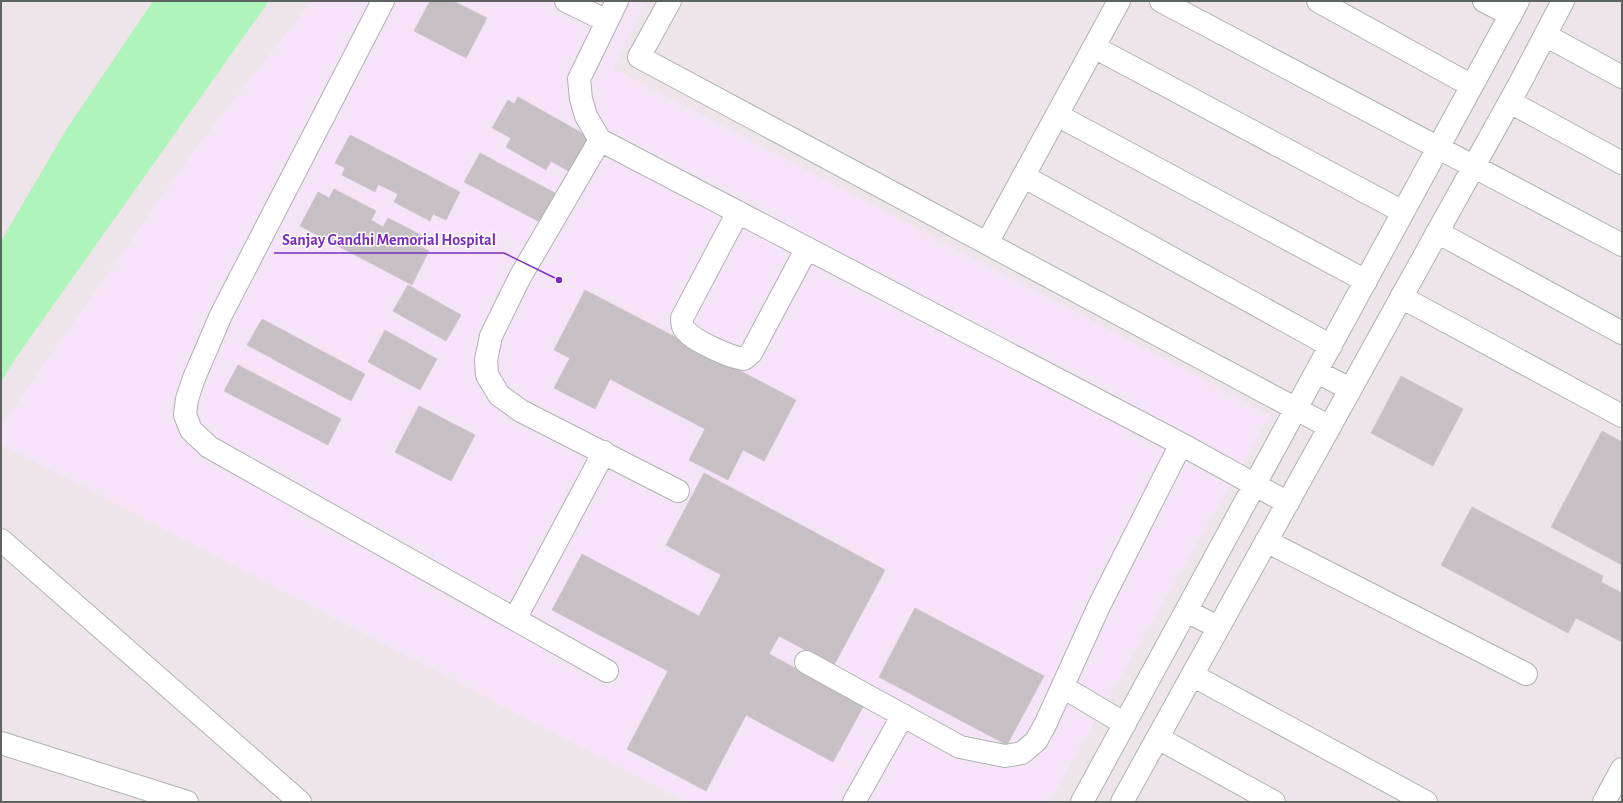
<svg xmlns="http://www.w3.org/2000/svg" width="1623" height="803" font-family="'Alegreya Sans',sans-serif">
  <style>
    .medical { fill: #f5e4f8 }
    .water { fill: #aff4bb }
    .building { fill: #c6c0c4; stroke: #d1c5cc }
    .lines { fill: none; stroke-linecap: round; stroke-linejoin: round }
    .minor-casing { stroke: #aeb3b0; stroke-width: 24 }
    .minor { stroke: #fff; stroke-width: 22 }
    .leader { fill: none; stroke: #7b2cbf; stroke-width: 1.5 }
    .callout-dot { fill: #7b2cbf; stroke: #fff; stroke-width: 1.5 }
    .callout-label { font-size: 16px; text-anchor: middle; font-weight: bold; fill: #7b2cbf; stroke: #fff; stroke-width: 3; stroke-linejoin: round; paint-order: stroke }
  </style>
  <rect width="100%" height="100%" fill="#ede5e9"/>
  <path class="medical" d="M312,1H646L613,68L1270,415L1049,802H686L1,444V426L198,145Z"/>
  <path class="water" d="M153,1H269L15,359L1,382V241L66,130Z"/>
  <path class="building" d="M430,1H453L487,18L466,58L414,31Z
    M518,97L589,137L570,172L551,161L546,170L506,147L511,138L492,128L508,100L514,104Z
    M350,135L460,192L446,220L433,214L430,221L394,202L398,194L378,184L375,192L342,175L345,168L335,163Z
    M480,153L555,193L540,222L464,182Z
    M334,189L376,211L371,220L383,227L388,218L425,237L420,246L429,251L412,285L300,226L318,192L329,198Z
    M408,285L461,315L446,341L393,311Z
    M585,290L796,400L764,461L743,450L728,480L689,460L705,429L610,379L595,409L554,388L570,358L554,350Z
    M262,319L365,374L351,401L247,345Z
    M385,330L437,359L420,390L368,362Z
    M238,365L341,419L328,445L224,391Z
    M1401,376L1463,409L1433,466L1371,433Z
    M419,406L475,435L451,481L395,452Z
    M1602,431L1622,442V565L1551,527Z
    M704,473L885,570L834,665L779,636L769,654L864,705L833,762L746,715L706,791L627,749L668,671L552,610L582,554L699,616L721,575L666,545Z
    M1472,507L1603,576L1601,582L1622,593V642L1576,618L1568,633L1441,565Z
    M915,608L1044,676L1007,745L879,677Z"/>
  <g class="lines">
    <g class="minor-casing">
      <path id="minor" d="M383,1L221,315L194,378L187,399L185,415L191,430L209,447L607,671
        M566,1L607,21
        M617,1L579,79L581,99L586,116L600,140L1181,444L1288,503
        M670,1L639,57L1330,427
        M1161,1L1622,245
        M1318,1L1472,86
        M1484,1L1511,15
        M1545,35L1622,77
        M1094,47L1403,212
        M1510,102L1622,163
        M1057,115L1366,281
        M600,140L520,277L491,336L486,360L487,375L499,395L521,411L678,491
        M1023,176L1331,346
        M738,212L682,318C682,322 682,327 685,330C694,341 729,357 744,359L751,353L807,248
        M1437,232L1622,333
        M987,243L1119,1
        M1401,297L1622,416
        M1317,372L1350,389
        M1,540L300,802
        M1266,541L1526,674
        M1186,611L1218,627
        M515,619L604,452
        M806,662L960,747L1005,756L1022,753L1036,741L1045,725L1099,606L1181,444
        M1192,675L1426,802
        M1063,687L1125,724
        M1158,738L1274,802
        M1,743L187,802
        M854,802L903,715
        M1082,802L1518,1
        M1122,802L1520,83L1563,1
        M1604,802L1622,769"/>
    </g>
    <use href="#minor" class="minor"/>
  </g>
  <path class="leader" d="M559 280L504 253H274"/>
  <circle class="callout-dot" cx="559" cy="280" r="4"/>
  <g class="callout-label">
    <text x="389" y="245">Sanjay Gandhi Memorial Hospital</text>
  </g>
  <rect width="1623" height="803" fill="none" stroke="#5d645f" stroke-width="4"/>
</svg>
